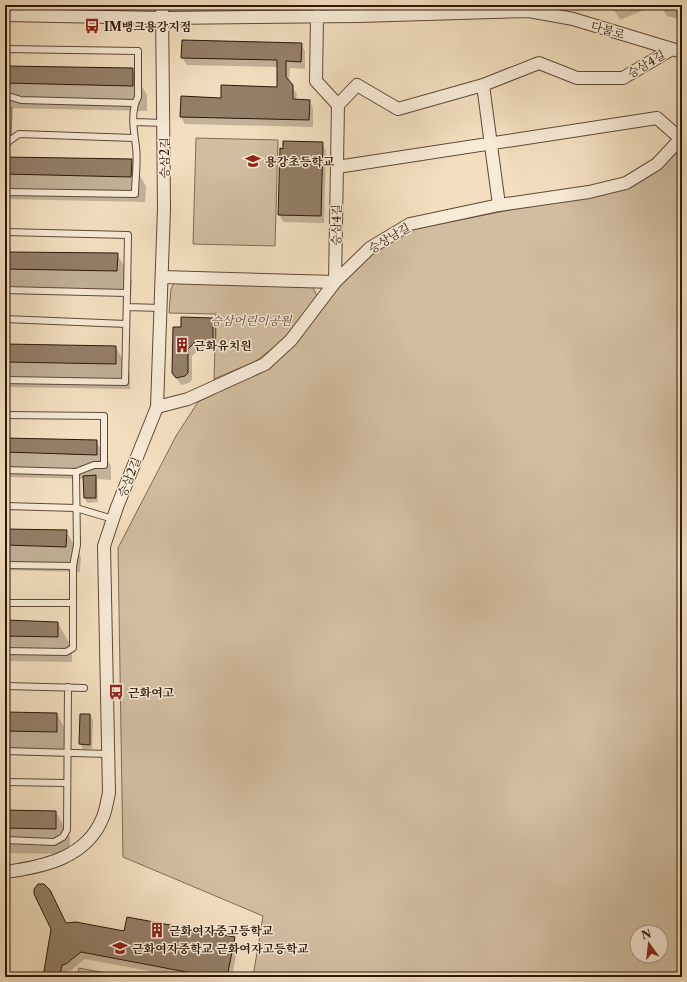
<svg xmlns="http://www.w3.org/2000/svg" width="687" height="982" font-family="'Libre Caslon Text','Noto Serif KR',serif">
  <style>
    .green { fill: #d2bda1; stroke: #806a54; fill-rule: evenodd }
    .shadow { fill: #0003 }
    .building { fill: #947f68; stroke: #2e1708 }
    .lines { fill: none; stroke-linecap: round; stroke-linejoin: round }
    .lane-casing { stroke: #5f4936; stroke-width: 8 }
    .street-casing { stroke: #5f4936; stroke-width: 14 }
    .lane { stroke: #f7ead6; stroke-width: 6 }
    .street { stroke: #f7ead6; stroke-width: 12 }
    .labels { text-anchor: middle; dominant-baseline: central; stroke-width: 3; stroke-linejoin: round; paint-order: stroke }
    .poi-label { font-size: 12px; font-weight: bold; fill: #2e1708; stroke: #f7ead6; text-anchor: start }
    .street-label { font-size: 12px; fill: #2e1708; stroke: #f7ead6 }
    .park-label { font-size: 12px; font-style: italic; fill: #5f4936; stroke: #f7ead6 }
  </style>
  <rect width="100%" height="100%" fill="#f3dfc0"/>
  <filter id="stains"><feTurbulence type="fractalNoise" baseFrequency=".005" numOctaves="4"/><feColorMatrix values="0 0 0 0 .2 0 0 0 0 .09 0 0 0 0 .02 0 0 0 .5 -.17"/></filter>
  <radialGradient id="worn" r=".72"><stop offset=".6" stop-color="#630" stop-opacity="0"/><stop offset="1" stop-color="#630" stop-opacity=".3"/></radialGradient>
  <path class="green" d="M5,108H12L11,137H5Z
    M196,138L278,140L275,246L193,244Z
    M682,138V977H253L263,916L123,857L118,548L176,436L198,402L270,367L297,342L344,281L371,250L405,231L624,187ZM637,932H661V956H637Z
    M174,283L312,286L319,300L287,337L256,361L214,379L216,314L169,313L171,289Z
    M79,968L127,977H77Z"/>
  <path class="shadow" d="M611,5H656L620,20Z
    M660,5H682V20L667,16Z
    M301,44L305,51V69L290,68L289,83L297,94L296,100L309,101L313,108V127L185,124L181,117L222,99L277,88L278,67L187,65L182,57Z
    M5,67L132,69L147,95V111L5,108Z
    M322,143L326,151L324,223L283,222L279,214Z
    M5,158L131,160L146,186L145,202L5,199Z
    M5,253L117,254L132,280L131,296L5,294Z
    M213,319L217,326L216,349H200L192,356V380L189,383L181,385L173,373L182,328Z
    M5,345L116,347L130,373V389L5,387Z
    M5,439L96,441L111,466V480L97,479L98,502L87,503L85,498L84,479L5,477Z
    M5,530L66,531L81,557L80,572L5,570Z
    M5,621L58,623L72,648V662L5,661Z
    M5,713L57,714L71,740V757L5,755Z
    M81,715H90L93,720L92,749H83L80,744Z
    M5,811L56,812L70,837V854L5,853Z
    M66,924L124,933L234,938L238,945L232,977H181L85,959L70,971L65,972V977H44Z"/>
  <path class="building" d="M182,40L302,43L301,62L286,61V77L293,85V99L310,100L309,120L180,117L181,96L221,98V85L277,87V60L181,58Z
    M5,66L133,68V86L5,83Z
    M283,141L323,142L321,216L278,215L280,148L283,149Z
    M5,157L132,159L131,177L5,174Z
    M5,252L118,253L117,271L5,269Z
    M181,317L213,318V342H195L188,349V373L185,376L176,378L172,373L173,327H181Z
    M5,344L116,346V364L5,362Z
    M5,438L97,440V455L5,452Z
    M96,475V498H84L83,476Z
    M5,529L67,530L66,547L5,545Z
    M5,620L58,622V637L5,636Z
    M5,712L57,713V732L5,731Z
    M80,714H90V745L79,744Z
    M5,810L56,811V829L5,828Z
    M38,884H44L50,890L66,923L76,922L124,931L127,917L235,937L227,977H197V974L81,952L66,964L62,965L60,977H43L51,929L34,894V889Z"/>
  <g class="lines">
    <g class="lane-casing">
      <path id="lane" d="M5,49L138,51V97C130,111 134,132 136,147C138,162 135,179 135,194L5,192
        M5,95L21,100L134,103
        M135,122L164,123
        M5,144L19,134L134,138
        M5,232L128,235L127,293
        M5,290L127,293L125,382L5,380
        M127,307L160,308
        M5,319L126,324
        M5,415L104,416V465H94L76,472
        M5,470L76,472L77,545L73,566V648L66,652L5,651
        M5,506L76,508L113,519
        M5,565L73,566
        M5,603H73
        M5,686L84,688
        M5,751L108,754
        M5,782L67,783
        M5,840L54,842L63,837L67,830L68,687"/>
    </g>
    <g class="street-casing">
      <path id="street" d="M5,15L162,18L359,16L529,11L573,19L682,52
        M483,85L499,205
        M338,105L357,85L398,109L483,85L539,63L577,78H623L672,49
        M337,167L657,118L681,139
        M162,277L335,282L338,105L316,81L317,16
        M157,407L188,399L265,364L291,340L335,282L370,248L410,224L499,205L589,192L626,183L657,164L682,137
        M5,872C43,867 87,858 103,817C106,810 107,801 109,793L104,546L117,507L157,407L164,208L162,5"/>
    </g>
    <use href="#lane" class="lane"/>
    <use href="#street" class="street"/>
  </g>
  <defs>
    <g id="bus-bare" transform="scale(1.2)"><path d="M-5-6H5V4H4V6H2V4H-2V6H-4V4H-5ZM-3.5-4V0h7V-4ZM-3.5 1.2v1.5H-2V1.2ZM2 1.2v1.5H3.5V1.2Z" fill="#8f2418" stroke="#f7ead6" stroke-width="2.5" paint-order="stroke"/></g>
    <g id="school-bare" transform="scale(1.2)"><path d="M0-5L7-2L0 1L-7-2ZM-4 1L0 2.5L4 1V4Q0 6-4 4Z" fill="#8f2418" stroke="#f7ead6" stroke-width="2.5" paint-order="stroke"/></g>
    <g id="building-bare" transform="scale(1.2)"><path d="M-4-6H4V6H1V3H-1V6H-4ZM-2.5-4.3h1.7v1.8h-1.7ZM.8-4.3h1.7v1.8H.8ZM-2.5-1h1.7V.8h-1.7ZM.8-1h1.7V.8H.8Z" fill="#8f2418" stroke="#f7ead6" stroke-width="2.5" paint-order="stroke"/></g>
  </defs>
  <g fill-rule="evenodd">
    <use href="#bus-bare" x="92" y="26"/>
    <use href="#school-bare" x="253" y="161"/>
    <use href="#building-bare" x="182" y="345"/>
    <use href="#bus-bare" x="116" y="692"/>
    <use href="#building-bare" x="157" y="930"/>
    <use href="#school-bare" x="120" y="948"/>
  </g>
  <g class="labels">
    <g class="poi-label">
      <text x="104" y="26">IM뱅크용강지점</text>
      <text x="265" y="161">용강초등학교</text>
      <text x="194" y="345">근화유치원</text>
      <text x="128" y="692">근화여고</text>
      <text x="169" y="930">근화여자중고등학교</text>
      <text x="132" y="948">근화여자중학교 근화여자고등학교</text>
    </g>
    <g class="street-label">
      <text transform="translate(608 30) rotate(16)">다불로</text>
      <text transform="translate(646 64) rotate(-31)">승삼4길</text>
      <text transform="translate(164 158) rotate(-90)">승삼2길</text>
      <text transform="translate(336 225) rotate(-89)">승삼4길</text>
      <text transform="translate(389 238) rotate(-31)">승상남길</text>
      <text transform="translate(129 477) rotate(-68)">승삼2길</text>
    </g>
    <g class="park-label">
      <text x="251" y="320">승삼어린이공원</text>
    </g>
  </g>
  <rect width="687" height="982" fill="none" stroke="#f3dfc0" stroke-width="20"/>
  <rect x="6" y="6" width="675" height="970" fill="none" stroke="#2e1708" stroke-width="2"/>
  <rect x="10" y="10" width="667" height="962" fill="none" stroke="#2e1708"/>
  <g transform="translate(649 944) rotate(345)"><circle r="19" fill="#f7ead6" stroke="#a79684"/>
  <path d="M0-3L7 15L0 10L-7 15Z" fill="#8f2418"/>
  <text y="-6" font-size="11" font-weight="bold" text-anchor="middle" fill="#2e1708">N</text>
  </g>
  <rect width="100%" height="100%" filter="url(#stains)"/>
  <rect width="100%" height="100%" fill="url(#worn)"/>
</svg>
